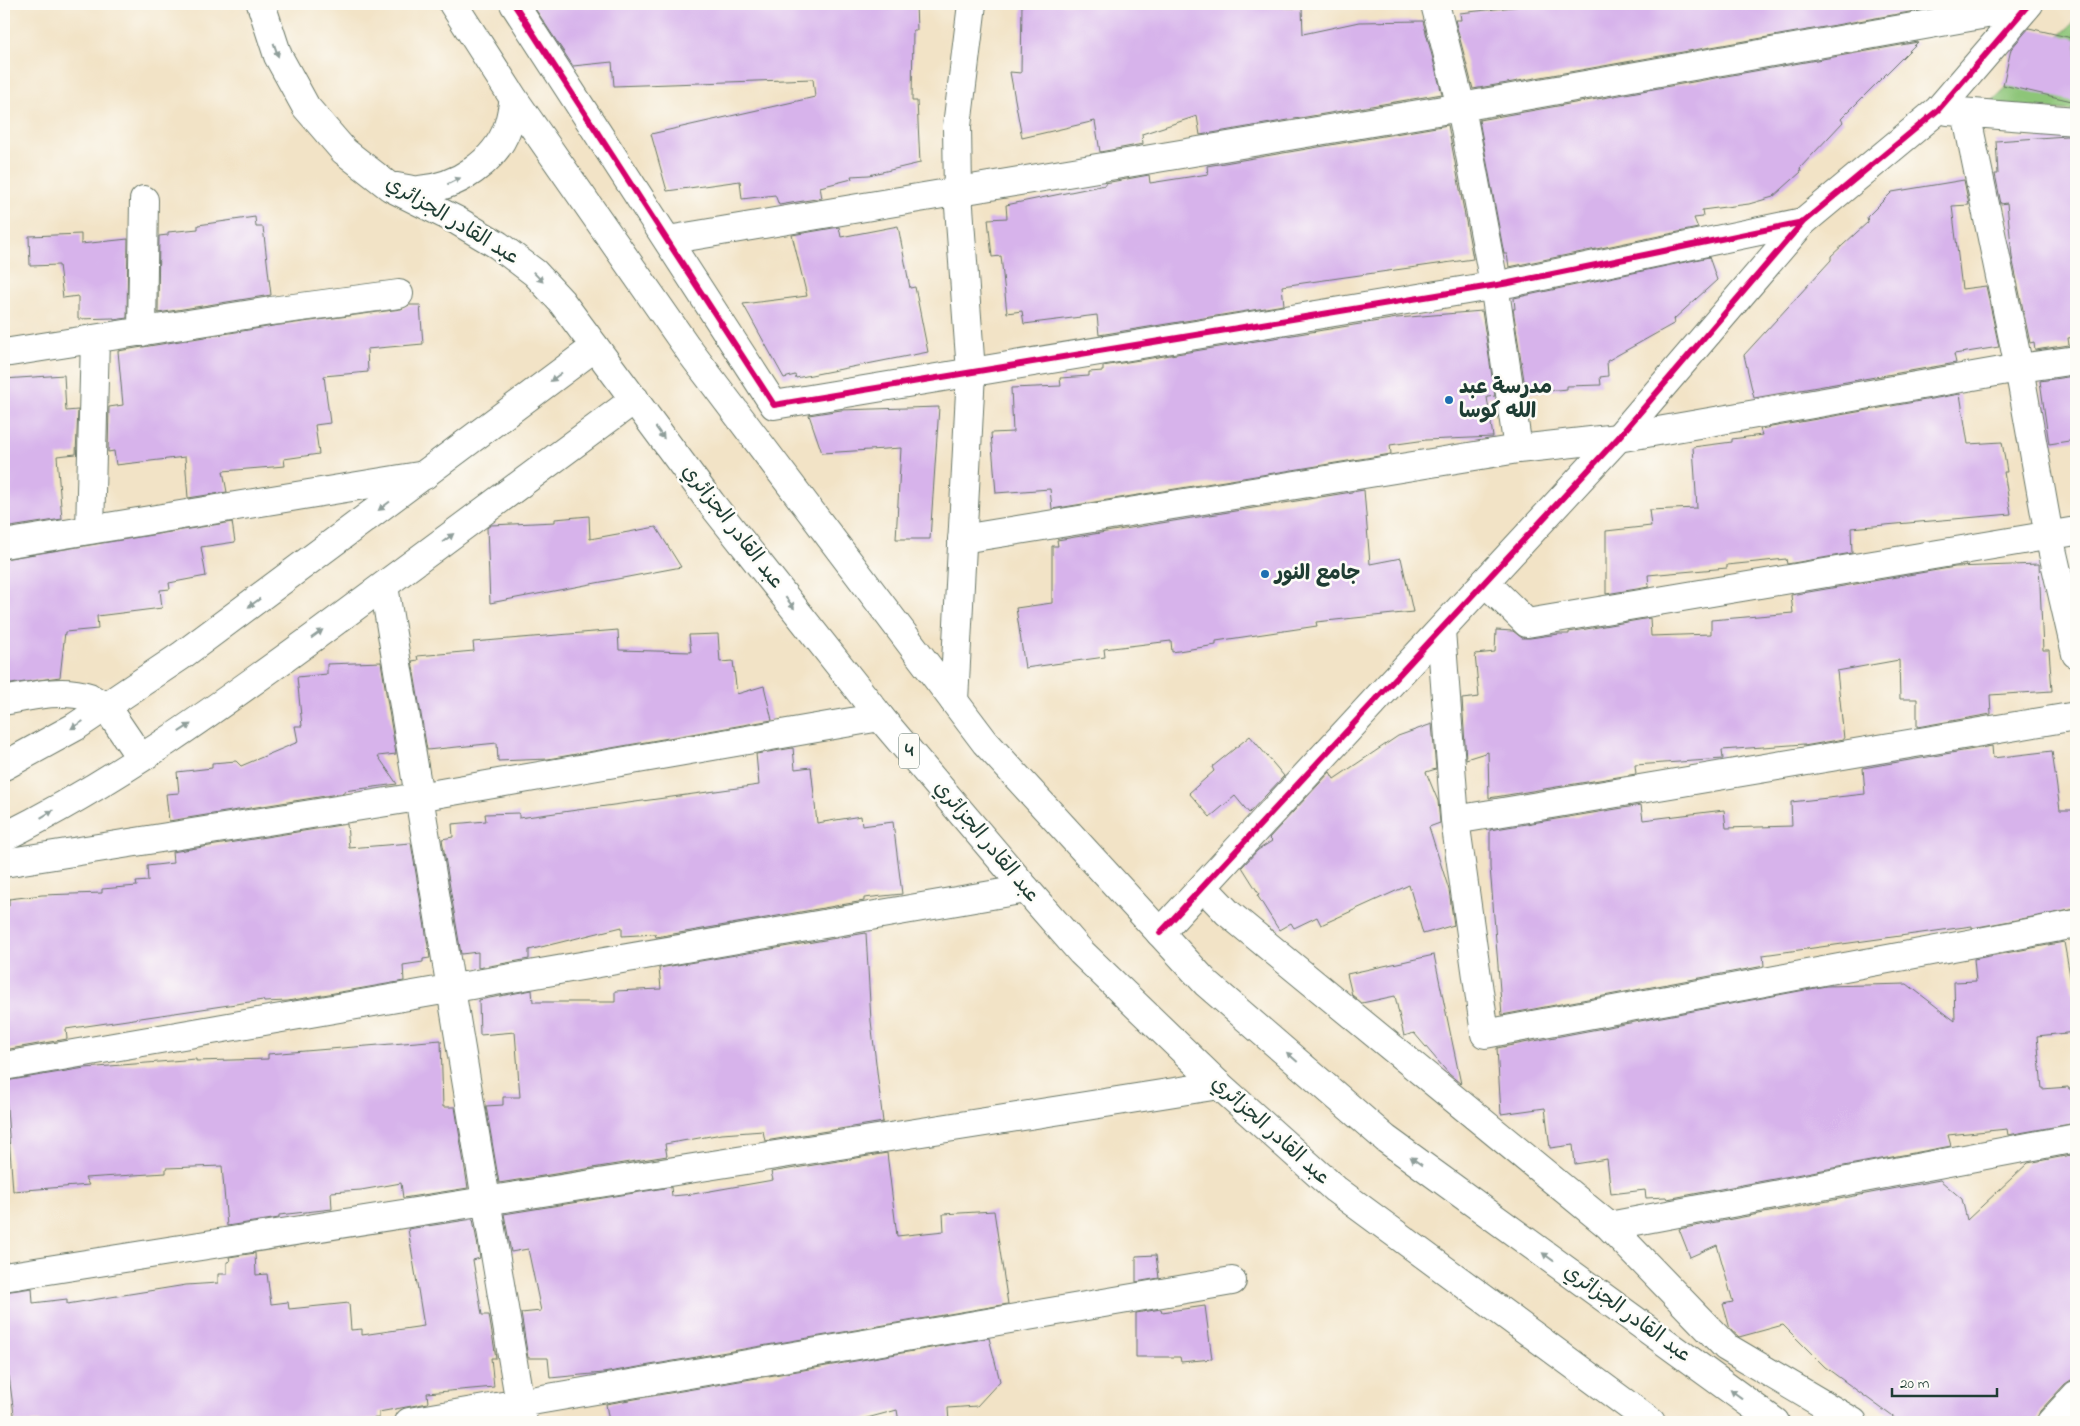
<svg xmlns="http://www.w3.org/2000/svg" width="2080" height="1426" font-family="'Indie Flower','Playpen Sans Arabic',sans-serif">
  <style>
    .green { fill: #8dc578; stroke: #568156 }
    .building { fill: #d7b3eb }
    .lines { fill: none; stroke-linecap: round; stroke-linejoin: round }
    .minor-casing { stroke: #697767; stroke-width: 30 }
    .tertiary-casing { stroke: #697767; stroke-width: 30 }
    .trunk-casing { stroke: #697767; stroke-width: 30 }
    .minor { stroke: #fff; stroke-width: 28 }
    .tertiary { stroke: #fff; stroke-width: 28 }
    .trunk { stroke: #fff; stroke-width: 28 }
    .cycleway-casing { stroke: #fdfcf7; stroke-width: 9 }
    .cycleway { stroke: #d6006c; stroke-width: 6 }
    .oneway { fill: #8f9e9a }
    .poi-dot { fill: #1f6fb2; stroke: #fdfcf7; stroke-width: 2 }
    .labels { text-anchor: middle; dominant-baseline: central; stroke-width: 5; stroke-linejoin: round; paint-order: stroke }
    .shield { fill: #fdfcf7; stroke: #62766e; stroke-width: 1 }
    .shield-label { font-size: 20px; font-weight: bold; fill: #1f3d34 }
    .street-label { font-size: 21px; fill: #1f3d34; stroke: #fdfcf7 }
    .poi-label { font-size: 21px; font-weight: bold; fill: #1f3d34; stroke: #fdfcf7; text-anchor: start }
  </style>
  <rect width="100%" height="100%" fill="#fdfcf7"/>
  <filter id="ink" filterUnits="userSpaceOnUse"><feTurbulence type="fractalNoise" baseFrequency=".02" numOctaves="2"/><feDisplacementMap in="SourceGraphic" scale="10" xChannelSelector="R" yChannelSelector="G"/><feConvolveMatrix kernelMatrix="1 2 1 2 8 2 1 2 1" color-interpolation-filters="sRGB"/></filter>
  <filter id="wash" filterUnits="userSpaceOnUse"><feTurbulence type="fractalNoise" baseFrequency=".0096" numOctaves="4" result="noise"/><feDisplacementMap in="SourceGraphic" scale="20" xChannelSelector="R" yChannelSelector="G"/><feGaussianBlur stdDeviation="1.12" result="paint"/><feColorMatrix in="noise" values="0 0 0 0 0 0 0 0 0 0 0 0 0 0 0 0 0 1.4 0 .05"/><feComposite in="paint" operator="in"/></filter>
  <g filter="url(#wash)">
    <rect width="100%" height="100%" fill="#f2e3c6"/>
    <path class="green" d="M2076,20V111L1989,104Z"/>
    <g id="blocks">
      <path class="building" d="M532,4H916L917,30H913L912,101H917L920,163L869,175L851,176L852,179L820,187L822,198L779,205L775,195L742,199L740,181L667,191L651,134L815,97L813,79L614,86L612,62L573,66Z
        M1022,4H1258V7L1302,8L1303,34L1359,22L1423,21L1442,94L1200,135L1197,116L1142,134L1143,144L1100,152L1095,121L1022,138L1010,72L1021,73Z
        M1521,4H1955L1473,89L1455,20H1461L1460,13L1522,6Z
        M2029,28L2076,39V102L2003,85L2011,49Z
        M1918,42L1841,119L1843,122L1800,168L1801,172L1773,197L1749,204L1702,210L1703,217L1694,218L1698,228L1509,267L1507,254H1504L1479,120Z
        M1448,125L1473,259L1282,286L1284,305L1099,335L1097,315L1024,324L1022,311L1007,313L1001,256L992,257L988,219L1007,218L1006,205L1105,185V183L1149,175L1150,183L1208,174L1207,166Z
        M2066,136H2076V337L2068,338L2069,345L2035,350L2034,342L2030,343L2012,257L2007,203L2001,204L1995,174H1998L1996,141Z
        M1964,180L1969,205L1952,206L1962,289L1986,286L1999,347L1954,354L1956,363L1754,398L1744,355L1831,260V256L1868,222L1867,217L1892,192Z
        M255,217L256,227H263L271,295L158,313L159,236L168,235V232L198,229V225Z
        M898,226L910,288L915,287L928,352L796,378L795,375L784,378L743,304L807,296L792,235L839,227L841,237Z
        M81,234V244L128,239L127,318L114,320V318L78,319V296L63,298L59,265L30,266L29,236Z
        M1709,257L1717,280L1674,319L1675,323L1607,361L1608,376L1600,377L1601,385L1567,386V389L1526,393L1513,309H1515L1514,298Z
        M409,305H420L423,344L367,349L368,372L324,376L330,423L315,425L319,454L284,459L285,466L223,471L227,492L188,498L185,457L116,465L114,451L108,452L109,407L123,405L118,351L273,326L401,309Z
        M1482,311L1495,396L1487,397L1493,437L1426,440L1390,445L1391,454L1052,509L1050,489L996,493L991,433L1013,432L1011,388L1061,386L1060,378L1089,376V372L1103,371V366L1397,318Z
        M64,375L66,411L78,410L76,454L57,456L62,519L4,528V379Z
        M2074,376L2076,391V440L2049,444L2040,381Z
        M1960,394L1968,444L2002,442L2007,472H2004L2011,514L1851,528L1852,553L1787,564L1786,559L1727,565V568L1648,575L1649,587L1606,594V531L1651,526L1649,510L1697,508L1693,447L1732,442V439L1762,435L1760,429Z
        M939,407L930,539H896L901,448L822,453L809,415L841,410Z
        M1364,490L1370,564L1401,558L1413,612L1316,622L1317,626L1216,641V645L1172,652L1171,641L1104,649L1105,657L1025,668L1016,608L1052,603V546H1058L1057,540Z
        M589,516L590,539L656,527L681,567L490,603L487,528L491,525L555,522V519Z
        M232,522L235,542L201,547L206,576L169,583L170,589L160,590L162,608L97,616L98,629L65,632L60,677L4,685V559Z
        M2039,564L2043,650H2049L2052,691L1990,695L1991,714L1917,727V699H1900L1899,660L1837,671L1844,739L1804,746V744L1722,750L1723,759L1635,765L1636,774L1489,798L1488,752L1466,759L1462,699L1479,697L1475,654L1495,652L1496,630L1513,631L1522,638H1530L1559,634H1569V632L1650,618L1651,636L1711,634V620L1793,613L1791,595L1955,567Z
        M618,630L619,650L691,652L689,635L718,634L720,662L733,661L737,694L764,686L772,720L548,759L498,761L497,743L427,750L412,661L418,660L417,656L474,651L473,642Z
        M381,662L396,754L378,756L397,784L344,791V793L169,821L166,794L179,793L177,772L212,768V763L236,761L241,766L298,742L295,726H302L297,677L327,674V664Z
        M1432,724L1436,769L1426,772L1438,801L1440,823L1429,827L1449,890L1454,925L1423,934L1409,885L1321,925L1317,917L1294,928L1291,923L1279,930L1257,895L1259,894L1242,867L1258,850L1272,841L1269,838L1330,772L1334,779L1398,736Z
        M1250,736L1284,776L1249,813L1235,796L1210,817L1189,793L1214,771L1212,767Z
        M1992,746L1993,758L2052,751L2060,810H2076V909L1972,928V926L1763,955L1764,966L1502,1015L1490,867V830L1641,805L1643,820L1724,810L1726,828L1792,826L1791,802L1865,794L1863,768Z
        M793,748L795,769L811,767L817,823L861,816L862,826L893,822L902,894L864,898V901L656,937L655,934L622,936V927L529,950V959L478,968V952L461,954L442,839L453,837L452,824L486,821L485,814L519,813V818L759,785L756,754Z
        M347,824L349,848L411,843L430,958L423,959V962L403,965L404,981L288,1001L264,1002L263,1000L66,1029L67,1039L4,1050V906H9V899L42,895L102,893V889L137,886L136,882L148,881L147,866L173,863L172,852Z
        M866,933L871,1021L883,1122L765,1141L763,1131L722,1134L665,1144L667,1156L499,1183L486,1106L503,1105V1097H520L515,1032L480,1035L479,1000L532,990L533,1002H615V991L661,989L659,968Z
        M2064,942L2076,1009V1032L2037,1036L2042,1089L2068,1087L2069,1089H2076V1123L2008,1135L2007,1129L1948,1135L1951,1146L1667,1199L1666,1197L1646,1198L1645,1190L1611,1194L1607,1159L1575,1164L1573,1145L1550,1148L1545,1108L1501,1114L1497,1048L1826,986L1907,984L1955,1021L1954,982L1976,981L1974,959Z
        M1434,955L1461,1084L1449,1074L1414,1033L1404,1036L1395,996L1362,1003L1352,995L1347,974Z
        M441,1040L443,1107H455L468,1188L403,1198L401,1183L361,1190L331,1192L332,1209L279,1215V1218L227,1226L222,1166L166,1168V1173L85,1178L89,1185L13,1191L5,1081L85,1068L196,1059V1061L268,1059V1054Z
        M887,1153L897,1236L944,1231L943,1214L994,1211L1008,1304L603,1373L550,1378L548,1358H528L521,1313L541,1311L528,1249L511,1252L504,1214L671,1187L672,1196L693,1194L773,1180L771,1172Z
        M2076,1154V1380H2071L2065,1384L2040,1411L2036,1422H1900L1825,1367L1783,1325L1739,1337L1730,1329L1723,1304L1733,1302L1717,1245L1690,1257L1679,1229L1940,1180L1962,1199L1967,1220L2028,1163Z
        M473,1219L480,1258L473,1260L482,1315H489L496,1358H491L494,1387L427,1393L428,1403L379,1412V1418L328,1422H15L9,1376L4,1377V1292L32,1288L33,1303L67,1299V1304L186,1285L218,1283V1274H227V1262L230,1261L229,1257L255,1253L256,1275L267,1274L271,1304L288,1302L289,1309L349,1303L351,1330L362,1329V1335L424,1326L408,1229Z
        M1156,1255L1159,1278L1136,1282V1256Z
        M1205,1306L1212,1359L1181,1362L1180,1357H1136V1313L1161,1309L1162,1312Z
        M989,1338L1000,1381L977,1406L948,1408L949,1422H899L897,1410L852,1422H609L606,1404Z"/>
    </g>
  </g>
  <g filter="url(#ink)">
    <use href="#blocks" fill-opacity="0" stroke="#697767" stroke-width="1"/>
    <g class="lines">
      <g class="minor-casing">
        <path id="minor" d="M514,4L774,405L1509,283L1803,222
          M1435,4L1461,107L1494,284L1518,449
          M1948,111L2076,121
          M1966,113L2019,368L2049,536L2076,654
          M668,240L1461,107L2026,7
          M142,332L144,200
          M4,353L271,311L399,294
          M90,530L95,339
          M962,539L1518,449L1618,438L2019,368L2076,360
          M4,544L425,475
          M1485,582L1527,623L2076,531
          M384,586L523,1422
          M1441,630L1455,820L1485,1034L2076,924
          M4,701C30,696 63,688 89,697C94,700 100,704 106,707
          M1455,820L2076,716
          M4,863L418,797L880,717
          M1203,887L1228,913L1609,1226L1726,1347L1853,1422
          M4,1066L1026,889
          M1609,1226L2076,1138
          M4,1277L1219,1085
          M409,1422L1232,1281
          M2051,1422L2076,1395"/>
      </g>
      <g class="tertiary-casing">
        <path id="tertiary" d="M954,701L971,372L958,193L957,126L972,4
          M106,707L140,757
          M4,766L75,727L181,656L595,347
          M4,837C117,781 220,706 321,632C426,555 530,476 635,399
          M1160,933L1618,438L1803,222L1938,110L2029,4"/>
      </g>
      <g class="trunk-casing">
        <path id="trunk" d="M261,4L278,56L306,107L344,151L390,187L456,220L498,245L535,273L561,301L711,503L880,717L1026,889L1081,952L1219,1085L1335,1189L1651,1422
          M453,4L514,99L691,353L985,742L1207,984L1386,1139L1775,1422
          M396,187C404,188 412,191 419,190C457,187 496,162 508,126C511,117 512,108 514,99"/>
      </g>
      <use href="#minor" class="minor"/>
      <use href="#tertiary" class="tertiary"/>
      <use href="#trunk" class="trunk"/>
      <g class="cycleway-casing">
        <path id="cycleway" d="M514,4L774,405L1509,283L1803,222
          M1160,933L1618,438L1803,222L1938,110L2029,4"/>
      </g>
      <use href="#cycleway" class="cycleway"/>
    </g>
    <defs><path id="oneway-solid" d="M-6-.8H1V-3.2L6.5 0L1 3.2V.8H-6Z" transform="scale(1.25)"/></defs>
    <g class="oneway">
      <use href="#oneway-solid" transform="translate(276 50) rotate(71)"/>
      <use href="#oneway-solid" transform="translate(454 181) rotate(-26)"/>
      <use href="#oneway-solid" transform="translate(538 277) rotate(46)"/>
      <use href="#oneway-solid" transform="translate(556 377) rotate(143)"/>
      <use href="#oneway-solid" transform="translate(660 433) rotate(54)"/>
      <use href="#oneway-solid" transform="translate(384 506) rotate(143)"/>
      <use href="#oneway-solid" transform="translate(448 538) rotate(-37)"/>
      <use href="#oneway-solid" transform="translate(254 603) rotate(144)"/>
      <use href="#oneway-solid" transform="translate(790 603) rotate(52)"/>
      <use href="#oneway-solid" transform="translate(317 634) rotate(-36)"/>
      <use href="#oneway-solid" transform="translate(77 725) rotate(148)"/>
      <use href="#oneway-solid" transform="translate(185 728) rotate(-33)"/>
      <use href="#oneway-solid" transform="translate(47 814) rotate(-31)"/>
      <use href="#oneway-solid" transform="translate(1292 1057) rotate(-139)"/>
      <use href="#oneway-solid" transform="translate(1416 1161) rotate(-144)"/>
      <use href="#oneway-solid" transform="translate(1548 1257) rotate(-144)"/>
      <use href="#oneway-solid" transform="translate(1736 1394) rotate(-144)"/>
    </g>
  </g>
  <g class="poi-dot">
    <circle cx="1449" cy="400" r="5"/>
    <circle cx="1265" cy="574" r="5"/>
  </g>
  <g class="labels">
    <rect class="shield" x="899" y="733.5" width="20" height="35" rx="4"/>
    <g class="shield-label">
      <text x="909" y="751">4</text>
    </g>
    <g class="street-label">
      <text transform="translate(452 221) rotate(31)">عبد القادر الجزائري</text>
      <text transform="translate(732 527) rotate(52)">عبد القادر الجزائري</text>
      <text transform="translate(986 842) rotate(50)">عبد القادر الجزائري</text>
      <text transform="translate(1270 1131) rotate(42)">عبد القادر الجزائري</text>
      <text transform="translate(1627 1314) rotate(36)">عبد القادر الجزائري</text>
    </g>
    <g class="poi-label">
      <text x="1459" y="388">مدرسة عبد<tspan x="1459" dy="24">الله كوسا</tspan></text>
      <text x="1275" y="574">جامع النور</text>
    </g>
  </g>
  <rect width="2080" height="1426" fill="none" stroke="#fdfcf7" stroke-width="20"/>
  <path d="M1892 1388v8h105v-8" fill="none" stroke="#1f3d34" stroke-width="2.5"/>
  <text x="1900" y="1388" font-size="15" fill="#1f3d34" stroke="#fdfcf7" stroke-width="4" paint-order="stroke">20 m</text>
</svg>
